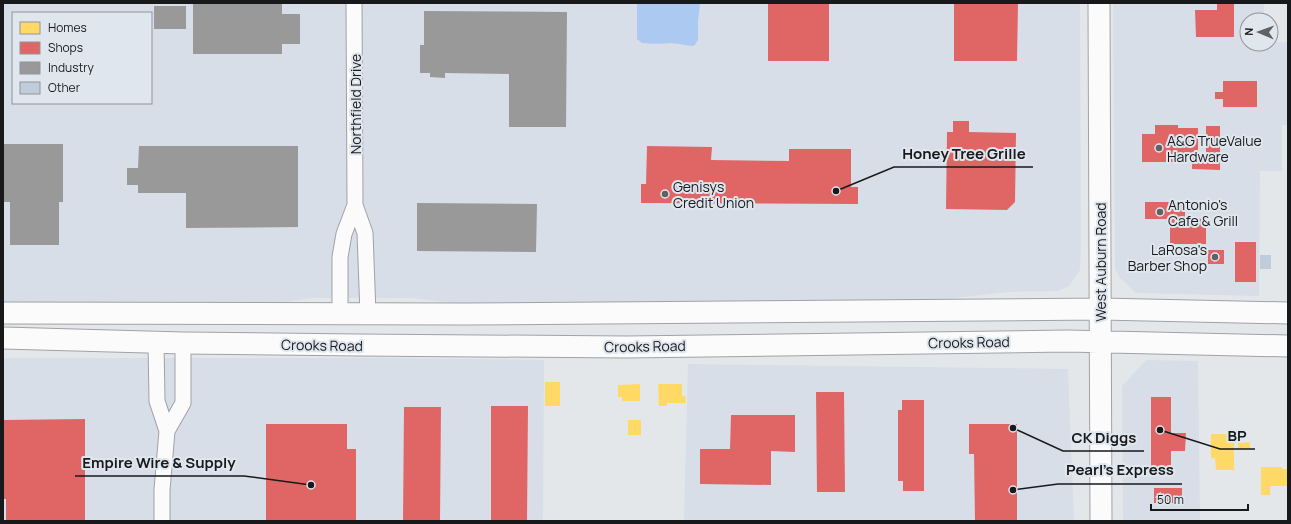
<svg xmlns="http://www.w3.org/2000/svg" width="1291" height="524" font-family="Manrope,sans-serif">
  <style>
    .built { fill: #d7dee8; fill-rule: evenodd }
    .water { fill: #acc9f2 }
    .homes { fill: #ffd966 }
    .shops { fill: #e06666 }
    .industry { fill: #999 }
    .building { fill: #c1ccdb }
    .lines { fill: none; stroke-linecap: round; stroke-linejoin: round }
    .minor-casing { stroke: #a0a2a5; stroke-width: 17 }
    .secondary-casing { stroke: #a0a2a5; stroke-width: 23 }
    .minor { stroke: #fbfbfc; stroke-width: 15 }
    .secondary { stroke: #fbfbfc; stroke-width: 21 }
    .poi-dot { fill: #5f6163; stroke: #e0e6ee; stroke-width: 1.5 }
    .labels { text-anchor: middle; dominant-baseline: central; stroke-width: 4; stroke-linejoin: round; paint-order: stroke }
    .street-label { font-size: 14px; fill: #17191b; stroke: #e0e6ee }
    .poi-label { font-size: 14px; fill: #17191b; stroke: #e0e6ee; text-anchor: start }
    .leader { fill: none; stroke: #17191b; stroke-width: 1.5 }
    .callout-dot { fill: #17191b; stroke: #e0e6ee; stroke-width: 1.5 }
    .callout-label { font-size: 15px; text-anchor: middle; font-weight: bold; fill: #17191b; stroke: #e0e6ee; stroke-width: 4; stroke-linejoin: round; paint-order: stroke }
  </style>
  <rect width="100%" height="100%" fill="#e4e7ea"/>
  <path class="built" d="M3,3H1080L1081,248L1080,270L1069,286L1058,291L1009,292L946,299L467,305L411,298H313L271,304L3,305ZM13,13H151V103H13Z
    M1113,3H1264V20H1247V44H1271V42H1288V125H1282V171H1260L1259,296L1136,293L1120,278L1115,269Z
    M3,358H388L544,360L543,521H3Z
    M1146,360L1198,361L1200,521H1123L1122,386Z
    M688,364L1068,369L1074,521H684Z"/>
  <path class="water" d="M637,3H700L698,21V40L694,46C686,46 678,43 671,43C662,44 652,44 642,43L637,39Z"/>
  <path class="homes" d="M545,382H560V406H545Z
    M640,384V401H622V397H618V385Z
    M658,384H682V396H685L686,403H667V406H659Z
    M628,420H641V435H628Z
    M1211,434H1231L1234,438V470H1216L1215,458H1211Z
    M1250,442V449H1238V443Z
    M1261,467H1282V469H1288V486H1270V495H1261Z"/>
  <path class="shops" d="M768,3H829V61H768Z
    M954,3H1018L1017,61H954Z
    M1217,3H1234V37H1196L1195,10H1217Z
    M1223,81H1257V107H1223V99H1215V92H1223Z
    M953,121H969V132L1016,133L1015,202L1007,210L946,209L947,132H953Z
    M1155,125H1178V128H1198V150L1193,155H1183V162H1142V134H1155Z
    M1206,126H1220V170L1192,169V157H1206Z
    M647,146L712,147L711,160L789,161V149H851V187H858V204L641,203V184H646Z
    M1145,202H1185V218L1206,219V244H1170V219H1145Z
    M1235,242H1256V282H1235Z
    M1208,250H1224V264H1208Z
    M816,392H844L845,492H817Z
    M1151,397H1171V433H1186L1185,451H1171V474H1151Z
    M902,400H924V491H903V481H898V410H902Z
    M491,406H528L527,521H491Z
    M404,407H441L440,521H403Z
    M731,415H795V452L771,451V485L700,484V449H730Z
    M85,419V521H6V499H3V420Z
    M266,424H347V449H356V521H266Z
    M969,424H1017V521H975L974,454H969Z
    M1154,488H1182V503H1154Z"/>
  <path class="industry" d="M193,4H282V14H300V44H282V54H193Z
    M154,6H186V29H154Z
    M424,11L567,12L566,127H509V74L445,73V78L430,77V73H420V45H424Z
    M3,144H63V202H59V245H10V202H3Z
    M139,146H298V227L186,228V193H138V185H127V168H138Z
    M417,203L537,204L536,252L417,251Z"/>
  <path class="building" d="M1260,255H1271V269H1260Z"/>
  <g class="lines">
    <g class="minor-casing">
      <path id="minor" d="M354,3L355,205L365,233L368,314
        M340,314V257L344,234L355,205
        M156,342L157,401L167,431
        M162,521V490L167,431L183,403V343"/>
    </g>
    <g class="secondary-casing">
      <path id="secondary" d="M1099,3L1101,521
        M3,313L466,314L1101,309L1288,313
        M3,338L183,343L358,345L627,347L1067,341L1288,346"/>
    </g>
    <use href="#minor" class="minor"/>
    <use href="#secondary" class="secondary"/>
  </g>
  <g class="poi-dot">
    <circle cx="1159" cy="148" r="4"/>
    <circle cx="665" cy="194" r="4"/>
    <circle cx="1160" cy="212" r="4"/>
    <circle cx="1215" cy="257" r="4"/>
  </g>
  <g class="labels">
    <g class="street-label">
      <text transform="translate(355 104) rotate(-90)">Northfield Drive</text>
      <text transform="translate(1100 262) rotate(-90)">West Auburn Road</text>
      <text transform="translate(969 342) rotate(-1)">Crooks Road</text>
      <text transform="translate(322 345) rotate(1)">Crooks Road</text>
      <text transform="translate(645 346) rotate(-1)">Crooks Road</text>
    </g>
    <g class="poi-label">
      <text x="1167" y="140">A&amp;G TrueValue<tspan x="1167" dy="16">Hardware</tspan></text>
      <text x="673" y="186">Genisys<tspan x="673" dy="16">Credit Union</tspan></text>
      <text x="1168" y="204">Antonio's<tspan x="1168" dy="16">Cafe &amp; Grill</tspan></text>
      <text x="1207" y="249" text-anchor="end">LaRosa's<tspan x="1207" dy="16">Barber Shop</tspan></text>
    </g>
  </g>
  <path class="leader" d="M836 191L894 167H1033M1160 430L1220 449H1255M1013 428L1063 451H1144M311 485L244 476H75M1013 490L1058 484H1182"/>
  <g class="callout-dot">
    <circle cx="836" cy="191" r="4"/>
    <circle cx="1160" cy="430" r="4"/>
    <circle cx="1013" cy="428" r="4"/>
    <circle cx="311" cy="485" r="4"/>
    <circle cx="1013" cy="490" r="4"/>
  </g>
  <g class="callout-label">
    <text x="964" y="159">Honey Tree Grille</text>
    <text x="1237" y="441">BP</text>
    <text x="1104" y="443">CK Diggs</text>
    <text x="159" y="468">Empire Wire &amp; Supply</text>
    <text x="1120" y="475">Pearl's Express</text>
  </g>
  <rect width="1291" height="524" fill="none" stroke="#17191b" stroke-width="8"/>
  <rect x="12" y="12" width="140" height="92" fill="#e0e6ee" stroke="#90949a"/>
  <rect x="20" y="22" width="20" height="12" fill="#ffd966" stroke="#90949a"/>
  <text x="48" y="32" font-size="12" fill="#17191b">Homes</text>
  <rect x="20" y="42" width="20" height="12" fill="#e06666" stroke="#90949a"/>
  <text x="48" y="52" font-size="12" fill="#17191b">Shops</text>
  <rect x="20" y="62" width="20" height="12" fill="#999999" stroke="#90949a"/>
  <text x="48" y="72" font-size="12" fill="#17191b">Industry</text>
  <rect x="20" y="82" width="20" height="12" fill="#c1ccdb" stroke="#90949a"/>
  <text x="48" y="92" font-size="12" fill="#17191b">Other</text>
  <g transform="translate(1259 32) rotate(272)"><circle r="19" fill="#e0e6ee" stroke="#90949a"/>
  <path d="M0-3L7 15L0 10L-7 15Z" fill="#5f6163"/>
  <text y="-6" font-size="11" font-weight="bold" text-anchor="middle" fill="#17191b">N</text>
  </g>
  <path d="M1151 504v6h97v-6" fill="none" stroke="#17191b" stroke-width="2"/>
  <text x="1157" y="504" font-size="12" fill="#17191b" stroke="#e0e6ee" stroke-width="3" paint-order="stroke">50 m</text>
</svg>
